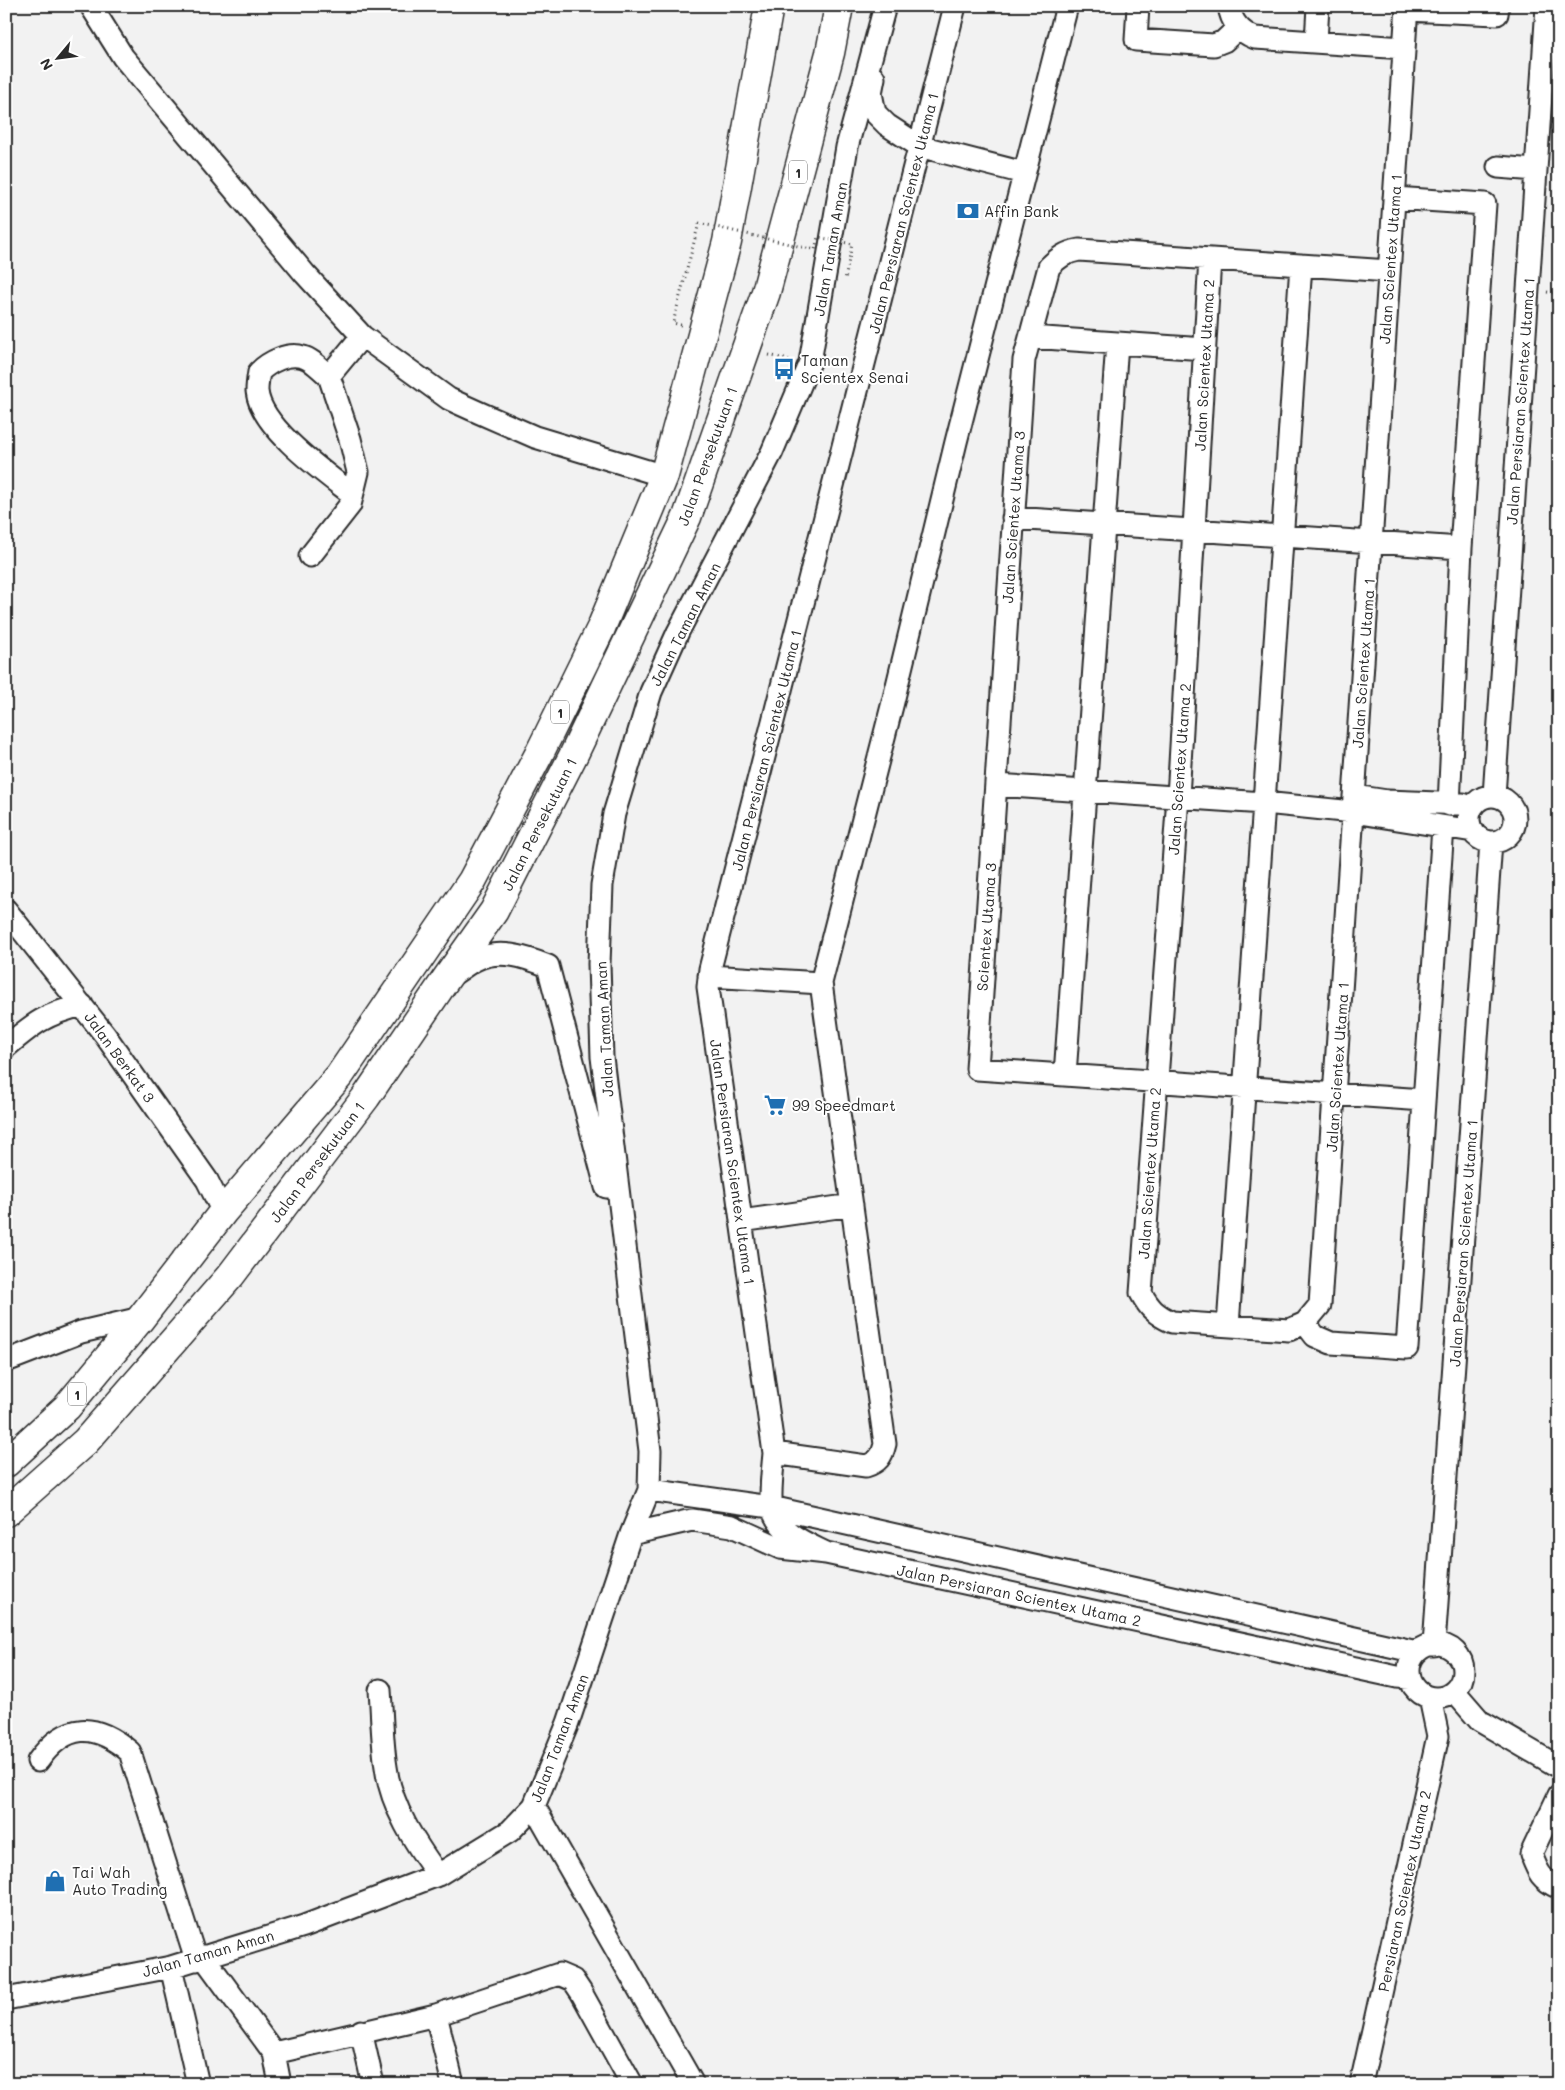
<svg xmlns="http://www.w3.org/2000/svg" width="1565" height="2090" font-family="Mali,sans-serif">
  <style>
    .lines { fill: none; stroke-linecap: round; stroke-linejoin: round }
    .minor-casing { stroke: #2b2b2b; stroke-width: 25 }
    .highway-casing { stroke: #2b2b2b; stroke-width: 31 }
    .path { stroke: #2b2b2b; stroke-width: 3; stroke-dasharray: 1 4; stroke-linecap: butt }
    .minor { stroke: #fff; stroke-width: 21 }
    .highway { stroke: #fff; stroke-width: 28 }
    .path-bridge { stroke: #2b2b2b; stroke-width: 3; stroke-dasharray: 1 4; stroke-linecap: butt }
    .labels { text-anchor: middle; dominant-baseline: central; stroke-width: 4; stroke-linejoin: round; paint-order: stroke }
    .shield { fill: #fff; stroke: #6b6b6b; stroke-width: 1 }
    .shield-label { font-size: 14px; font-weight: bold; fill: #2b2b2b }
    .poi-label { font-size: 15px; fill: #2b2b2b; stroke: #fff; text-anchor: start }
    .street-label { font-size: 15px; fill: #2b2b2b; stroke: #fff }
  </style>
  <rect width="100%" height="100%" fill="#f2f2f2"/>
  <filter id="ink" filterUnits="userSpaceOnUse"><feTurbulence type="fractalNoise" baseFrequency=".02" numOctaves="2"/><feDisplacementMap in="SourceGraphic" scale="10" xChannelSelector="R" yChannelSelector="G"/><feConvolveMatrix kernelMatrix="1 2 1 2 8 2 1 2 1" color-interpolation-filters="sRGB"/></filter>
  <g filter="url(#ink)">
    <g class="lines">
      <g class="minor-casing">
        <path id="minor" d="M91,6L123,57L305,274L362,336L449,399L480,413L535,437L664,476
          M1138,6L1136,40L1214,45L1224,41L1238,28
          M1229,6C1231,22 1240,32 1255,38L1404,48
          M1406,10L1497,14L1498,6
          M1316,42L1318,6
          M874,78L871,93L875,113L887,125L919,146L1024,173
          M1498,167L1535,170
          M1394,198L1485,204L1461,548L1449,805
          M1210,259L1178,797L1141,1293C1149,1308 1156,1315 1172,1322L1289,1330L1305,1323L1320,1305L1407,6
          M1389,271L1079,250C1066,252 1058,258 1049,267L1024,360L977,1069L1424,1100
          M1030,337L1205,349
          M329,376C321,370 312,359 303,357C288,352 269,362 259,372C258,378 257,385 257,391C260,427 325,473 352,494
          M1013,518L1461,548
          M310,556L350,505L358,472L350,439L329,376L362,336
          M996,785L1264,803L1353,812L1473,831
          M1354,796L1387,801L1463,804
          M1494,796L1547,6
          M1469 819a23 23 0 1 1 46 0a23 23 0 1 1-46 0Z
          M6,910L105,1035L207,1180L223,1212
          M452,975C460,970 467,964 475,960C499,948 525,957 548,966L606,1187
          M709,976L821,983
          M6,1047C34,1023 46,1014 82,1005
          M1065,1075L1117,343
          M741,1221L852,1205
          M1305,1323L1315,1336L1331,1343L1407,1348L1443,827
          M1228,1326L1301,265
          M6,1361L81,1332L141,1318
          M774,1453L866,1466C878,1462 882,1457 885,1444L821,983L893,702L956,442L1067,6
          M649,1490L771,1507L1417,1652
          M631,1534L692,1520L732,1526L780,1548L826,1553L1397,1677L1410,1678
          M826,1553C806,1543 778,1533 772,1507C769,1495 773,1466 774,1453L708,987L710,969L955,6
          M1409 1671a27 27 0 1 1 54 0a27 27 0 1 1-54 0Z
          M1434,1645L1491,842
          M380,1690C382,1716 382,1742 386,1767C391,1807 415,1843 438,1875
          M1454,1691L1480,1721L1559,1767
          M38,1761C66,1722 95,1722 130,1752L196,1960
          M1559,1795L1531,1854C1538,1872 1540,1879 1559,1888
          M534,1806L693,2084
          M203,1956L274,2053L280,2084
          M171,1967L198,2084
          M6,1999L171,1967L304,1926L438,1875L510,1831L534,1806L568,1723L631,1534L649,1490L650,1451L602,1057L599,964L602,885L614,814L651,692L678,632L772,452L810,362L847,147L885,6
          M436,2015L453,2084
          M361,2031L373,2084
          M274,2053L436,2015L559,1974L573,1980L581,1992L632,2084
          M1361,2084L1438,1736L1430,1698"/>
      </g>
      <g class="highway-casing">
        <path id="highway" d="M6,1463L67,1407L141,1318L223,1212L340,1075L472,881L538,756L601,628L664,476L727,242L769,6
          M6,1512L86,1441L231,1275L366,1097L446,979L494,911L574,754L687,517L766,292L830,53L839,6"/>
      </g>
      <path class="path" d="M1547,292L1559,294
        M681,325L673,323L699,223
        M769,355L789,360"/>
      <use href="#minor" class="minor"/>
      <use href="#highway" class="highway"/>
      <path class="path-bridge" d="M699,223L815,250L818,237L852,244L845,280"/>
    </g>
  </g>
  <defs>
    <g id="bank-bare" transform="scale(1.725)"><path d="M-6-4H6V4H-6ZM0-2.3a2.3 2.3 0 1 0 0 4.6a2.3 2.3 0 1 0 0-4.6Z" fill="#1f6fb2" stroke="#fff" stroke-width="2.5" paint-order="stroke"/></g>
    <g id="bus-bare" transform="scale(1.725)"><path d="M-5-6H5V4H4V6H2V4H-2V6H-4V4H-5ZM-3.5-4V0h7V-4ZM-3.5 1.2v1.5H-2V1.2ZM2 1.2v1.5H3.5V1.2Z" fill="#1f6fb2" stroke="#fff" stroke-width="2.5" paint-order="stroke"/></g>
    <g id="supermarket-bare" transform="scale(1.725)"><path d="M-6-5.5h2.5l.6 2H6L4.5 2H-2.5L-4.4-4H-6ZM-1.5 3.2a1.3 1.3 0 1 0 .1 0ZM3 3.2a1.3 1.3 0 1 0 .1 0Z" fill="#1f6fb2" stroke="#fff" stroke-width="2.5" paint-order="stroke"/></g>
    <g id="shop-bare" transform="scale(1.725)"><path d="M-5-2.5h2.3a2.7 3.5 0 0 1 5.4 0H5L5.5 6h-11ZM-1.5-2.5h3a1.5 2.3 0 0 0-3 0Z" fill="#1f6fb2" stroke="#fff" stroke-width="2.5" paint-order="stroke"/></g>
  </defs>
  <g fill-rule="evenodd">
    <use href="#bank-bare" x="968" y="211"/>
    <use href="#bus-bare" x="784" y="369"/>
    <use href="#supermarket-bare" x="775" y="1105"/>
    <use href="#shop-bare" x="55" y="1881"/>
  </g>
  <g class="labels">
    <g class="shield">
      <rect x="789" y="160.5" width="18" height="23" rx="4"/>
      <rect x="551" y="700.5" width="18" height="23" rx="4"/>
      <rect x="68" y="1382.5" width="18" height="23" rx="4"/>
    </g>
    <g class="shield-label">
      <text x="798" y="172">1</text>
      <text x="560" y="712">1</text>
      <text x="77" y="1394">1</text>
    </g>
    <g class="poi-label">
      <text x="984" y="211">Affin Bank</text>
      <text x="801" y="360">Taman<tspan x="801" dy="17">Scientex Senai</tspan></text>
      <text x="792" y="1105">99 Speedmart</text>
      <text x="72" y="1872">Tai Wah<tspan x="72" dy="17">Auto Trading</tspan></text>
    </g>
    <g class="street-label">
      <text transform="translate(903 213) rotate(-76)">Jalan Persiaran Scientex Utama 1</text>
      <text transform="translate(830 249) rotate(-80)">Jalan Taman Aman</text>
      <text transform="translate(1390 259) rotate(-86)">Jalan Scientex Utama 1</text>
      <text transform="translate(1204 365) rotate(-87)">Jalan Scientex Utama 2</text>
      <text transform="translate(1520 401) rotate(-86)">Jalan Persiaran Scientex Utama 1</text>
      <text transform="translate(707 456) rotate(-70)">Jalan Persekutuan 1</text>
      <text transform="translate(1013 517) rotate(-86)">Jalan Scientex Utama 3</text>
      <text transform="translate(685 624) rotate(-63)">Jalan Taman Aman</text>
      <text transform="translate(1363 663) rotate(-86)">Jalan Scientex Utama 1</text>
      <text transform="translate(766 750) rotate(-76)">Jalan Persiaran Scientex Utama 1</text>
      <text transform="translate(1179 769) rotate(-86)">Jalan Scientex Utama 2</text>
      <text transform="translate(539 824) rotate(-63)">Jalan Persekutuan 1</text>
      <text transform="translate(986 927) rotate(-86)">Scientex Utama 3</text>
      <text transform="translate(604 1029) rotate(-93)">Jalan Taman Aman</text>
      <text transform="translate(120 1057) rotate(54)">Jalan Berkat 3</text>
      <text transform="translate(1337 1067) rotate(-86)">Jalan Scientex Utama 1</text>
      <text transform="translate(317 1162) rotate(-53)">Jalan Persekutuan 1</text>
      <text transform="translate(733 1162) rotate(82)">Jalan Persiaran Scientex Utama 1</text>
      <text transform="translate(1149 1173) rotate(-86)">Jalan Scientex Utama 2</text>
      <text transform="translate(1463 1243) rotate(-86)">Jalan Persiaran Scientex Utama 1</text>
      <text transform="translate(1019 1595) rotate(12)">Jalan Persiaran Scientex Utama 2</text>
      <text transform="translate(559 1738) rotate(-69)">Jalan Taman Aman</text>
      <text transform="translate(1404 1891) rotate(-78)">Persiaran Scientex Utama 2</text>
      <text transform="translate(208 1953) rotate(-16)">Jalan Taman Aman</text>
    </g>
  </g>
  <rect width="1565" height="2090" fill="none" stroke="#fff" stroke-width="25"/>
  <rect x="12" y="12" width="1540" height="2065" fill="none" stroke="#2b2b2b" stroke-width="2" filter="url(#ink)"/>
  <g transform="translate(58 58) rotate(241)" stroke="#ffffff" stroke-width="4" paint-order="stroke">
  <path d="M0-4L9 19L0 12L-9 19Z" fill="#2b2b2b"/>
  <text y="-8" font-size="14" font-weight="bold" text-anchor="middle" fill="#2b2b2b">N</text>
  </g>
</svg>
